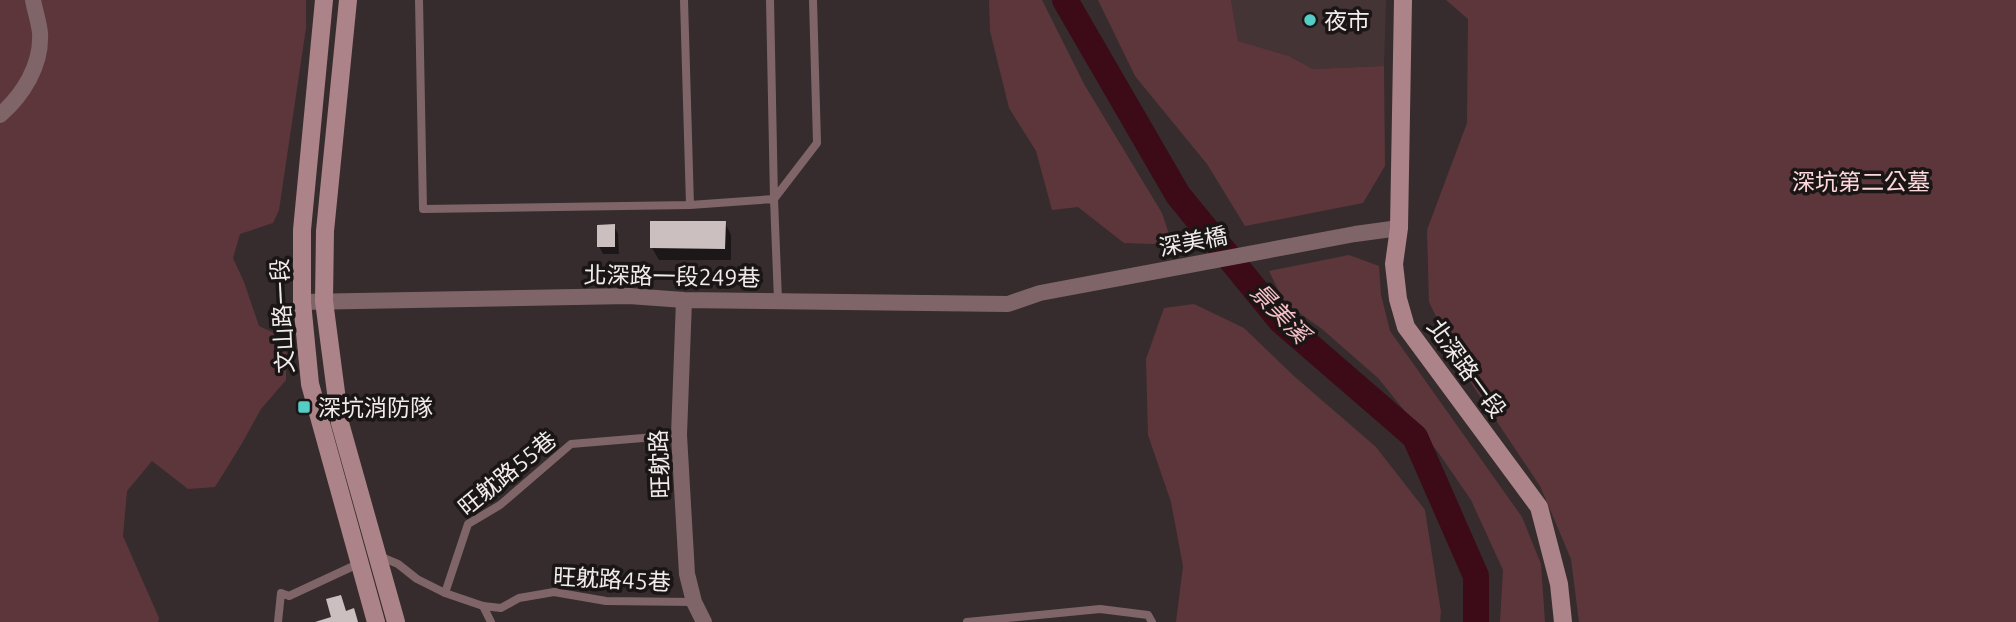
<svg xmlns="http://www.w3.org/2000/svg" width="2016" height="622" font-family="Ubuntu,'Noto Sans TC',sans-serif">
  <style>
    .built { fill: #443436 }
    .green { fill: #5d363b }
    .shadow { fill: #0007 }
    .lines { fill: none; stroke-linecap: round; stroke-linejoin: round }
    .river { stroke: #3c0b17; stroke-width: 26 }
    .building { fill: #cbbfc0 }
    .service { stroke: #7f6568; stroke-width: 8 }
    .minor { stroke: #7f6568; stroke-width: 16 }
    .secondary { stroke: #ac8388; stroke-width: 18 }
    .poi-dot { fill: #54cdc7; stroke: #1a1616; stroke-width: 2.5 }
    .labels { text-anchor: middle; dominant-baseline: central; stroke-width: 7; stroke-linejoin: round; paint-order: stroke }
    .poi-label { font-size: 23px; fill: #f1ebec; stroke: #1a1616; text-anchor: start }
    .park-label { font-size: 23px; fill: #fdd8dc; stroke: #1a1616 }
    .street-label { font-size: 23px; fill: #f1ebec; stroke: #1a1616 }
    .water-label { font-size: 24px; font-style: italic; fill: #f7c0c6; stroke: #1a1616 }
  </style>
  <rect width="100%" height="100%" fill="#362c2d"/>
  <path class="built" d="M1231,0H1386L1384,66L1313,69L1289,56L1238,41Z"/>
  <path class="green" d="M0,0H306V28L279,210L273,223L240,234L233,258L244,282L259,326L287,339L286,380L261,409L241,445L215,487L188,489L152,461L127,491L123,536L159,618L158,622H0Z
    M989,0H1042L1084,84L1162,213L1169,234L1154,244L1124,243L1078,207L1052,210L1036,151L1009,108L990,31Z
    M1098,0H1231L1238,41L1289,56L1313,69L1384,66L1385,166L1363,203L1245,226L1207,164L1135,76Z
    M1446,0H2016V622H1579L1571,559L1540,486L1463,371L1429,302L1427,230L1467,123L1468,19Z
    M1349,255L1379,266L1381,295L1390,331L1522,517L1541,564L1545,622H1500L1503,570L1471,500L1438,452L1378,378L1322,329L1284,302L1269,271Z
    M1194,304L1244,328L1295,377L1376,447L1425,510L1441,612L1440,622H1176L1183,566L1171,502L1148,435L1146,359L1164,308Z"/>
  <path class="shadow" d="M725,223L731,235V260H659L652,248Z
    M614,226L618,234L619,254H603L599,246Z"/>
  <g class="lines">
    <path class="river" d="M1065,0L1178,195L1281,321L1415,437L1476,576V622"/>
  </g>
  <path class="building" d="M650,221H726L725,249L650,248Z
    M615,224V247H597V225Z
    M341,595L346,611L354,608L358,622H315L331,617L326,599Z"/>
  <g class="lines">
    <path class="service" d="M419,0L423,209L690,205L774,199L778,300
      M684,0L690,205
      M770,0L774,199
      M774,199L817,143L813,0
      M379,556L398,564L417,579L445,593L483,606L501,608L519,598L554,592L606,601L694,602
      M445,593L468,524L500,505L571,444L679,435
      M483,606L491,622
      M278,622L281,593L289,596L360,563
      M967,622L1100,609L1148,615L1152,622"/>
    <path class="minor" d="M0,115C23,95 42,65 40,33C39,22 35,11 33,0
      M684,300L679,435L687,574L694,602L704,622
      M302,302L629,296L684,300L1008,304L1040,293L1355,234L1399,228"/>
    <path class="secondary" d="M324,0L302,230V302L310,384L376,622
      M348,0L325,231L324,301L340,423L396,622
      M1403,0L1399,228L1394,264L1398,299L1406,327L1539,507L1559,584L1563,622"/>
  </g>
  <g class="poi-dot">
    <circle cx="1310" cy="20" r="7"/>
    <rect x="297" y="400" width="14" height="14" rx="3.5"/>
  </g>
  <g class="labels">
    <g class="poi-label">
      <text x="1324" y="20">夜市</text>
      <text x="318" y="407">深坑消防隊</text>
    </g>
    <g class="park-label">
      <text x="1861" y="181">深坑第二公墓</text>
    </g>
    <g class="street-label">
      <text transform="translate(1193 241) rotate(-11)">深美橋</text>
      <text transform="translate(672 276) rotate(1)">北深路一段249巷</text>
      <text transform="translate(282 316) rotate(-93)">文山路一段</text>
      <text transform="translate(1467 368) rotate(54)">北深路一段</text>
      <text transform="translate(659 464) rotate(-92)">旺躭路</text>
      <text transform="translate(507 473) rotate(-39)">旺躭路55巷</text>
      <text transform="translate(612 579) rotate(3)">旺躭路45巷</text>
    </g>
    <g class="water-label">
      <text transform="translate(1280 313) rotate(46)">景美溪</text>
    </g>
  </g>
</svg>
